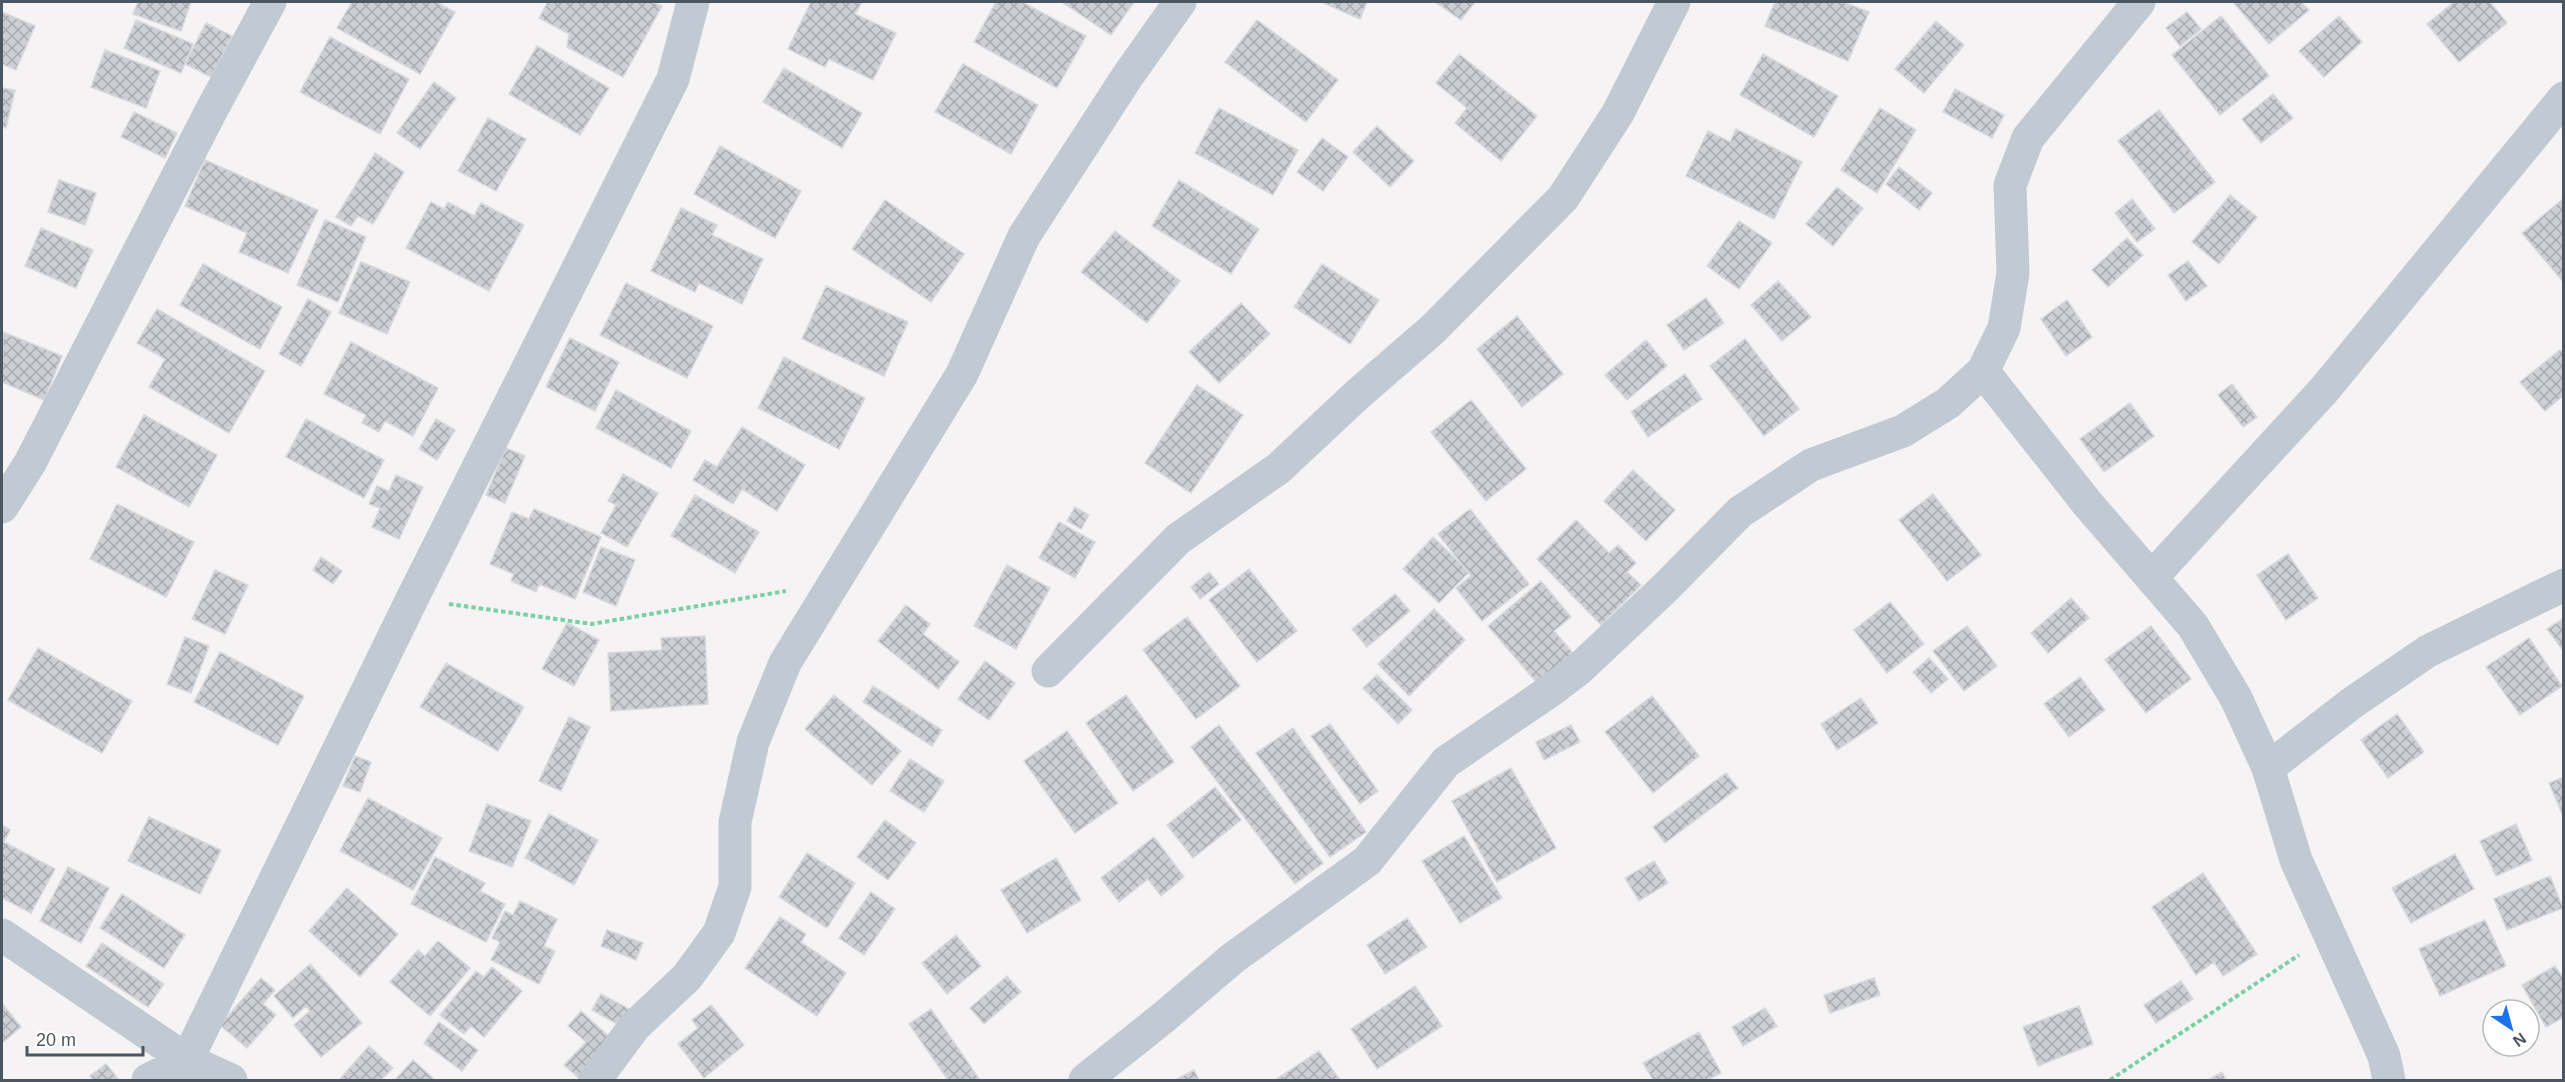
<svg xmlns="http://www.w3.org/2000/svg" width="2565" height="1082" font-family="Helvetica,sans-serif">
  <style>
    .building { fill: url(#building-cross-hatch); stroke: #d7d9de; stroke-width: 1.5 }
    .lines { fill: none; stroke-linecap: round; stroke-linejoin: round }
    .path { stroke: #7ad0a6; stroke-width: 4; stroke-dasharray: 4.5 3; stroke-linecap: butt }
    .street { stroke: #c1cad2; stroke-width: 33 }
  </style>
  <defs>
    <pattern id="building-cross-hatch" width="8" height="8" patternUnits="userSpaceOnUse" patternTransform="scale(1.5)"><rect width="8" height="8" fill="#cdcfd5"/><path d="M0 0l8 8M0 8l8-8" fill="none" stroke="#a8abb0"/></pattern>
  </defs>
  <rect width="100%" height="100%" fill="#f5f3f3"/>
  <path class="building" d="M138,2H191L181,31L133,14Z
    M352,2H436L455,12L420,74L337,28Z
    M548,2H653L662,6L623,77L567,47L569,34L539,18Z
    M811,2H862L855,14L896,33L873,80L829,59L825,67L788,49Z
    M996,2H1022L1086,36L1057,88L974,42Z
    M1062,2H1134L1111,35Z
    M1321,2H1367L1360,19Z
    M1435,2H1475L1461,20Z
    M1775,2H1843L1869,12L1848,61L1765,26Z
    M2233,2H2301L2309,10L2269,44Z
    M2454,2H2490L2507,23L2459,62L2427,24Z
    M2,12L35,26L16,70L2,64Z
    M2187,12L2201,29L2180,46L2166,28Z
    M2221,16L2269,76L2220,115L2172,55Z
    M2339,16L2362,42L2324,77L2299,51Z
    M136,20L193,44L181,73L124,48Z
    M1257,20L1338,80L1306,122L1225,62Z
    M1936,21L1964,45L1924,93L1895,69Z
    M206,23L232,36L211,77L185,64Z
    M330,37L409,79L380,134L300,92Z
    M537,46L609,88L580,135L509,94Z
    M105,50L160,71L146,108L91,87Z
    M1459,54L1537,116L1501,161L1455,123L1467,108L1436,83Z
    M1763,54L1838,96L1814,137L1740,95Z
    M963,64L1038,105L1011,154L935,112Z
    M784,68L862,113L842,148L763,102Z
    M434,82L456,98L420,149L397,133Z
    M2,88L15,90L6,128L2,126Z
    M1955,89L2004,115L1992,138L1943,112Z
    M2273,94L2293,118L2261,143L2242,119Z
    M1219,108L1298,150L1273,195L1195,153Z
    M1880,108L1916,130L1877,193L1841,170Z
    M2159,110L2215,182L2174,213L2118,141Z
    M134,112L177,133L165,158L121,137Z
    M488,118L526,139L496,191L458,171Z
    M1377,126L1414,161L1390,187L1353,152Z
    M1736,129L1802,162L1774,219L1686,176L1708,131L1730,142Z
    M1322,138L1348,157L1323,191L1297,172Z
    M720,146L801,191L775,238L694,194Z
    M375,153L404,172L373,224L358,216L351,226L336,217Z
    M205,160L318,210L288,273L239,252L247,233L185,206Z
    M1899,167L1932,193L1919,210L1886,184Z
    M59,180L96,193L85,225L48,212Z
    M1179,180L1259,229L1231,274L1152,226Z
    M1837,187L1863,208L1833,246L1806,224Z
    M2230,195L2257,217L2219,264L2192,242Z
    M2564,198V283L2522,233Z
    M2132,199L2155,229L2137,242L2115,213Z
    M885,200L964,254L931,302L852,249Z
    M431,202L444,209L448,202L474,216L481,203L524,225L489,291L406,248Z
    M681,208L717,225L712,235L763,259L742,304L699,283L695,292L651,271Z
    M325,220L366,237L338,302L297,285Z
    M1739,221L1772,243L1739,289L1707,266Z
    M41,228L93,250L76,288L25,266Z
    M1115,231L1180,281L1147,323L1081,272Z
    M2127,238L2143,255L2108,287L2092,270Z
    M2188,261L2207,286L2186,301L2168,275Z
    M361,262L410,282L387,334L339,313Z
    M203,264L282,307L260,349L180,305Z
    M1322,264L1379,300L1350,344L1294,307Z
    M1778,281L1811,317L1782,341L1751,305Z
    M626,283L713,326L687,378L600,335Z
    M826,286L908,322L884,376L802,339Z
    M1706,298L1724,323L1684,350L1667,325Z
    M308,299L331,312L301,366L279,354Z
    M2067,300L2092,337L2066,356L2041,319Z
    M1241,303L1270,334L1219,383L1189,352Z
    M157,309L265,371L229,433L149,387L165,359L137,343Z
    M1517,316L1563,374L1522,407L1477,349Z
    M3,332L62,356L44,400L2,382Z
    M570,338L619,362L595,411L546,387Z
    M1745,339L1799,409L1764,436L1710,366Z
    M1646,340L1667,366L1627,400L1605,375Z
    M351,342L438,388L413,436L385,421L379,432L362,423L366,415L324,394Z
    M2560,350L2564,354V395L2545,411L2520,382Z
    M784,357L865,398L839,449L758,408Z
    M1685,374L1702,399L1648,437L1631,412Z
    M2232,384L2257,417L2243,427L2218,395Z
    M1197,385L1243,415L1191,493L1145,463Z
    M616,390L691,431L671,468L596,428Z
    M1471,400L1526,469L1486,501L1431,432Z
    M2130,403L2154,436L2104,472L2080,439Z
    M144,415L217,455L189,507L116,467Z
    M306,419L384,460L364,498L286,457Z
    M436,419L455,430L437,460L419,449Z
    M742,427L805,465L777,511L742,489L733,504L693,480L705,460L717,467Z
    M506,448L525,456L505,503L486,495Z
    M1633,470L1675,510L1646,541L1604,501Z
    M623,474L658,493L627,547L601,533L616,505L608,501Z
    M396,475L423,487L399,539L372,527L380,508L369,504L377,486L389,491Z
    M1933,494L1981,555L1947,581L1899,520Z
    M695,495L759,532L735,573L671,536Z
    M117,504L194,542L166,597L90,559Z
    M1075,507L1089,515L1081,529L1067,521Z
    M534,509L601,537L575,599L539,584L536,592L511,581L514,574L490,564L512,512L529,519Z
    M1470,509L1529,584L1482,621L1456,588L1471,576L1438,534Z
    M1576,520L1609,553L1618,545L1636,563L1627,572L1641,585L1601,625L1537,559Z
    M1059,522L1095,542L1075,578L1039,558Z
    M1433,537L1469,572L1439,603L1403,569Z
    M601,547L635,560L616,606L583,592Z
    M2288,554L2318,598L2286,620L2257,575Z
    M321,557L342,571L333,584L313,570Z
    M1007,565L1050,588L1016,649L974,626Z
    M1249,569L1297,631L1257,662L1209,600Z
    M215,570L248,585L225,634L192,619Z
    M1209,572L1219,584L1200,599L1191,587Z
    M1541,581L1571,617L1554,631L1579,660L1543,690L1488,626Z
    M1395,594L1410,611L1367,647L1352,629Z
    M2071,598L2089,618L2048,653L2031,633Z
    M1890,602L1924,644L1887,673L1854,630Z
    M906,605L930,624L923,634L959,662L938,689L878,641Z
    M1434,609L1465,640L1409,696L1378,664Z
    M1187,617L1240,686L1196,719L1143,650Z
    M2564,618V652L2547,629Z
    M567,623L599,640L574,686L542,669Z
    M1967,626L1997,666L1964,691L1933,651Z
    M2151,626L2191,679L2146,713L2105,660Z
    M705,636L708,704L611,711L608,653L662,650L661,638Z
    M185,637L209,646L191,693L167,684Z
    M2529,638L2562,686L2520,715L2486,667Z
    M38,648L132,701L102,753L8,700Z
    M220,652L304,696L278,745L194,702Z
    M1929,658L1948,679L1931,693L1913,672Z
    M985,661L1015,683L989,720L958,699Z
    M446,663L524,707L498,751L420,707Z
    M1377,675L1412,710L1398,724L1363,688Z
    M2080,677L2105,710L2069,737L2044,704Z
    M873,686L942,730L932,746L863,702Z
    M834,695L901,751L872,785L805,729Z
    M1126,695L1174,762L1133,791L1086,723Z
    M1652,696L1699,756L1653,793L1605,732Z
    M1861,698L1878,723L1837,750L1821,724Z
    M2397,714L2424,752L2388,778L2361,740Z
    M569,717L590,727L561,791L539,781Z
    M1330,724L1378,791L1360,804L1311,736Z
    M1219,725L1323,863L1295,884L1191,747Z
    M1571,725L1580,742L1544,760L1536,742Z
    M1293,728L1366,832L1330,857L1256,753Z
    M1067,731L1118,803L1075,833L1024,761Z
    M355,756L371,762L360,792L343,786Z
    M910,759L944,781L924,812L890,791Z
    M1511,768L1556,848L1497,882L1452,801Z
    M1726,773L1738,788L1665,843L1653,827Z
    M2564,777V816H2563L2549,783Z
    M1215,787L1241,820L1193,858L1167,825Z
    M368,798L442,838L413,890L340,851Z
    M487,804L531,821L512,867L469,851Z
    M549,814L598,840L574,885L525,858Z
    M149,817L221,850L200,894L128,861Z
    M885,820L916,843L888,880L857,857Z
    M2516,824L2532,860L2496,876L2480,841Z
    M2,825L10,830L4,842L55,869L31,913L2,898Z
    M1464,836L1502,898L1460,923L1422,861Z
    M1154,837L1184,877L1161,896L1148,879L1119,902L1101,878Z
    M807,853L855,883L827,928L779,897Z
    M2455,854L2474,889L2411,923L2392,888Z
    M435,857L485,883L480,891L505,904L486,942L411,904Z
    M1056,858L1081,900L1027,933L1001,890Z
    M1654,861L1668,883L1639,901L1625,878Z
    M68,867L109,888L81,943L40,921Z
    M2203,873L2257,954L2223,976L2214,962L2196,975L2152,907Z
    M2550,876L2563,908L2507,930L2494,899Z
    M347,888L398,934L360,977L309,931Z
    M871,892L895,909L864,955L839,938Z
    M122,894L185,935L164,968L100,928Z
    M520,901L557,919L544,946L555,951L539,984L491,960L500,942L492,938L505,911L513,915Z
    M780,917L806,934L801,942L846,973L817,1016L745,968Z
    M1407,918L1427,947L1385,974L1367,945Z
    M2485,920L2506,966L2440,996L2419,949Z
    M607,930L643,943L636,960L601,946Z
    M956,935L981,966L947,994L922,963Z
    M438,941L470,968L430,1016L390,982L418,950L425,956Z
    M102,943L164,984L148,1007L86,966Z
    M310,964L362,1023L321,1057L294,1025L310,1011L306,1006L293,1018L274,996Z
    M2555,966L2564,979V1017L2546,1027L2522,985Z
    M492,967L522,991L484,1037L471,1026L464,1034L440,1015L476,971L484,977Z
    M1007,976L1021,992L984,1024L970,1008Z
    M261,978L275,990L263,1004L276,1015L247,1048L220,1025Z
    M1874,978L1880,995L1830,1013L1824,995Z
    M2181,981L2193,999L2156,1023L2144,1005Z
    M1415,986L1442,1026L1377,1069L1351,1029Z
    M601,994L635,1012L626,1029L592,1010Z
    M2,1003L21,1027L2,1043Z
    M711,1005L744,1045L704,1078L678,1044L698,1028L692,1020Z
    M2079,1006L2093,1044L2038,1066L2023,1027Z
    M1765,1008L1777,1026L1743,1046L1732,1027Z
    M931,1009L980,1080H948L909,1024Z
    M581,1011L617,1044L581,1080L564,1065L586,1042L568,1026Z
    M439,1022L478,1050L462,1071L424,1043Z
    M1699,1032L1721,1073L1707,1080H1653L1643,1063Z
    M369,1046L393,1068L381,1080H339Z
    M1319,1051L1340,1080H1275Z
    M413,1060L435,1080H395Z
    M106,1064L119,1080H93L90,1076Z
    M1194,1070L1199,1080H1175Z
    M2222,1072L2226,1080H2208Z"/>
  <g class="lines">
    <path class="path" d="M449,604L592,624L786,591
      M2110,1080L2299,955"/>
    <path class="street" d="M1983,371L2087,503L2193,626L2236,698L2268,768L2296,860L2384,1056L2389,1080
      M2,507L30,463L210,113L270,2
      M2153,576L2324,390L2564,98
      M1048,671L1178,539L1279,468L1358,394L1432,330L1563,198L1618,113L1674,2
      M2268,768L2352,703L2428,651L2564,585
      M2,935L187,1060L231,1080
      M148,1080L187,1060L412,599L673,79L693,2
      M595,1080L635,1026L687,977L719,933L735,887V822L753,742L785,663L962,374L1024,236L1127,77L1180,2
      M1085,1080L1164,1017L1233,958L1367,861L1446,762L1550,691L1579,669L1665,588L1740,512L1811,465L1903,431L1948,403L1983,371L2004,328L2013,273L2010,185L2028,138L2139,2"/>
  </g>
  <rect width="2565" height="1082" fill="none" stroke="#4a5661" stroke-width="6"/>
  <g transform="translate(2511 1028) rotate(144)"><circle r="28" fill="#ffffff" stroke="#b7bbc0" stroke-width="1.5"/>
  <path d="M0-4.5L10 22L0 15L-10 22Z" fill="#1a73e8"/>
  <text y="-9" font-size="16" font-weight="bold" text-anchor="middle" fill="#4a5661">N</text>
  </g>
  <path d="M27 1046v9h116v-9" fill="none" stroke="#4a5661" stroke-width="3"/>
  <text x="36" y="1046" font-size="18" fill="#4a5661" stroke="#ffffff" stroke-width="4.5" paint-order="stroke">20 m</text>
</svg>
